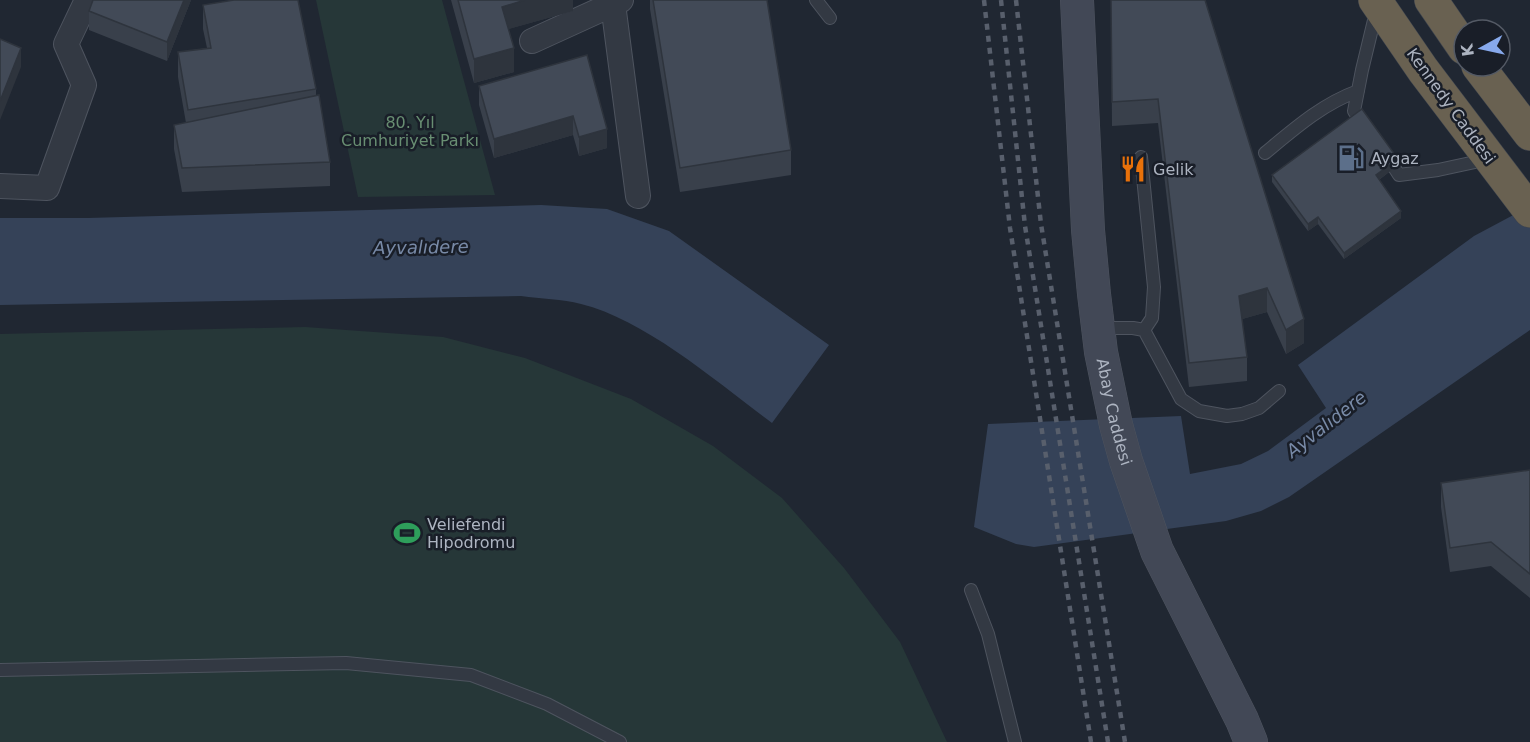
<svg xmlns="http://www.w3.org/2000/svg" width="1530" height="742" font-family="'DejaVu Sans',sans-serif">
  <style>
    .green { fill: #263738 }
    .water { fill: #354258 }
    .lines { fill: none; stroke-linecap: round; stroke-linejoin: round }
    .lane-casing { stroke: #4e545f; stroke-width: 14 }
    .street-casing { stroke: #4e545f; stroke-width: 26 }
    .secondary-casing { stroke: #4e545f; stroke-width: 34 }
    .highway-casing { stroke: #3e444e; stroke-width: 34 }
    .lane { stroke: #333943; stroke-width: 12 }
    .street { stroke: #333943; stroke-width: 24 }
    .secondary { stroke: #424856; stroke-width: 33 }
    .highway { stroke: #696151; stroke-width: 33 }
    .rail { stroke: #585f6c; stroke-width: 4.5; stroke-dasharray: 6 6; stroke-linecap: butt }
    .wall { fill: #39404b }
    .shaded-wall { fill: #2e343d }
    .building { fill: #424a57; stroke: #2e343d; stroke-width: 1.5 }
    .labels { text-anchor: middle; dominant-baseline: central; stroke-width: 5; stroke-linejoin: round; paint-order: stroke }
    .street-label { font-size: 16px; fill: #adb4c1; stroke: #191e28 }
    .park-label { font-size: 16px; fill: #688e72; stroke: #191e28 }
    .poi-label { font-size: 16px; fill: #adb4c1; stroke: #191e28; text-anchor: start }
    .water-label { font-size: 18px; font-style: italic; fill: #788aa7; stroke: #191e28 }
  </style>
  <rect width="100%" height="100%" fill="#202732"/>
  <path class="green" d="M316,0H442L495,195L358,197Z
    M305,327L443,337L525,358L631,399L713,446L782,498L844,568L900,642L947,742H0V334Z"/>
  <path class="water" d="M541,205L607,209L669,231L829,345L772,423C718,383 646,320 581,304C562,299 541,299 521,296L0,305V218H88Z
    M1530,206V330L1289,497L1261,511L1226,521L1034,547L1016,544L974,527L988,424L1181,416L1190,474L1241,464L1268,451L1326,408L1298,365L1474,236Z"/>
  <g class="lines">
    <g class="lane-casing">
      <path id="lane" d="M816,0L830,18
        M1365,127L1354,111L1362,70L1376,12
        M1265,153C1294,129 1322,104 1358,91
        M1386,155L1399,175L1438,170L1489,159
        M1141,157L1154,287L1152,318L1144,330
        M1100,328H1133L1144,330L1181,399L1199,411L1227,416L1242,414L1259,408L1279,391
        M971,590L988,634L1015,742
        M0,670L346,663L471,675L547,704L620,742"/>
    </g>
    <g class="street-casing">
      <path id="street" d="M621,0L613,4L638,196
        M532,41L613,4
        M0,186L47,188L84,85L66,44L87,0"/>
    </g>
    <g class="secondary-casing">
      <g id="secondary">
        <path id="s1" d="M1077,0L1088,230L1094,294L1101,352L1116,425L1126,461L1157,551L1242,720L1251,742"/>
      </g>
    </g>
    <g class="highway-casing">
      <path id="highway" d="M1375,0L1423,70L1530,211
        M1431,0L1464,48
        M1478,66L1530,134"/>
    </g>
    <use href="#lane" class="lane"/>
    <use href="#street" class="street"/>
    <use href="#secondary" class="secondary"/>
    <use href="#highway" class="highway"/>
    <path class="rail" d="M984,0L1010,228L1091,742
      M1001,0L1025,226L1108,742
      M1016,0L1041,224L1125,742"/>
  </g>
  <path class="wall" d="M191,0L167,61L89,30V11Z
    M451,0H573V11L508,29L514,72L474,83Z
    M650,0H767L791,150V175L680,192L650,9Z
    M1111,0L1304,343L1286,354L1267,312L1242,319L1247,357V381L1189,387L1158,123L1112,126Z
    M203,5L316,89V96L330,162V186L182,192L174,149V125L186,123L178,77V52L207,48L203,29Z
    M587,55L607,148L579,156L573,135L494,158L479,105V86Z
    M1398,165L1379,180L1401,218L1344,259L1318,224L1308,231L1272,182V175Z
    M1530,470V598L1491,566L1450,572L1441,507V483Z"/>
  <path class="shaded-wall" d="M184,0H191L167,61V42Z
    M525,0H573V11L502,31V7Z
    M21,48V67L0,120V101Z
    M514,48V72L474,83V59Z
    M573,116V135L494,158V139Z
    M607,129V148L579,156V137Z
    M1398,159V165L1376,182V175Z
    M1401,211V218L1344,259V253Z
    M1318,217V224L1308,231V224Z
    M1267,288V312L1239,320V296Z
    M1304,319V343L1286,354V330Z"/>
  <path class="building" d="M93,0H184L167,42L89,11Z
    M234,0H298L316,89L188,110L178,52L211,48L203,5Z
    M458,0H525L502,7L514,48L474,59Z
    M653,0H767L791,150L680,168Z
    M1111,0H1205L1304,319L1286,330L1267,288L1239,296L1247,357L1189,363L1158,99L1112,102Z
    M0,39L21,48L0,101Z
    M587,55L607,129L579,137L573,116L494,139L479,86Z
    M319,95L330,162L182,168L174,125Z
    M1362,109L1398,159L1376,175L1401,211L1344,253L1318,217L1308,224L1272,175Z
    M1530,470V574L1491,542L1450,548L1441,483Z"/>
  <defs>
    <g id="fuel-bare" transform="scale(2.07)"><path d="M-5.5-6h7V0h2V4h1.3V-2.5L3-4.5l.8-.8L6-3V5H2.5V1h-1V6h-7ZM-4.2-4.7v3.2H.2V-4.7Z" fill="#5c6f8a" stroke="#191e28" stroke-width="2.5" paint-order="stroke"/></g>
    <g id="restaurant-bare" transform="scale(2.07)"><path d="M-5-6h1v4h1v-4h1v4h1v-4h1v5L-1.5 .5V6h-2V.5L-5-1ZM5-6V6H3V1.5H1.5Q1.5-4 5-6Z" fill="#e8710a" stroke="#191e28" stroke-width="2.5" paint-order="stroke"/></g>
    <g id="stadium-bare" transform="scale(2.07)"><path d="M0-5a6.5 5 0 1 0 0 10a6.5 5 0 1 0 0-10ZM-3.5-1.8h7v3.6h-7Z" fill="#2e9e5b" stroke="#191e28" stroke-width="2.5" paint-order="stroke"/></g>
  </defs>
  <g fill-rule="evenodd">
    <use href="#fuel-bare" x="1351" y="158"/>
    <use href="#restaurant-bare" x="1133" y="169"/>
    <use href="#stadium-bare" x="407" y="533"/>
  </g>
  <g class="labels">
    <g class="street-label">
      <text transform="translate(1451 106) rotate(54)">Kennedy Caddesi</text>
      <text stroke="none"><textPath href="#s1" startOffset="414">Abay Caddesi</textPath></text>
    </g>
    <g class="park-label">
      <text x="410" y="122">80. Yıl<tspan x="410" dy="18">Cumhuriyet Parkı</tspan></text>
    </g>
    <g class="poi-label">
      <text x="1371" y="158">Aygaz</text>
      <text x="1153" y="169">Gelik</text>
      <text x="427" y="524">Veliefendi<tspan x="427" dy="18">Hipodromu</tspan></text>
    </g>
    <g class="water-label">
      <text transform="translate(421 247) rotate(-1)">Ayvalıdere</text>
      <text transform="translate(1326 424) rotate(-38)">Ayvalıdere</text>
    </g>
  </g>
  <g transform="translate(1482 48) rotate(262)"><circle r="28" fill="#191e28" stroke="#545a65" stroke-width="1.5"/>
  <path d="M0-4.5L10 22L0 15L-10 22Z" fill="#87a9ec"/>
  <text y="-9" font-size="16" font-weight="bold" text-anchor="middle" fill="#adb4c1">K</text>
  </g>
</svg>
